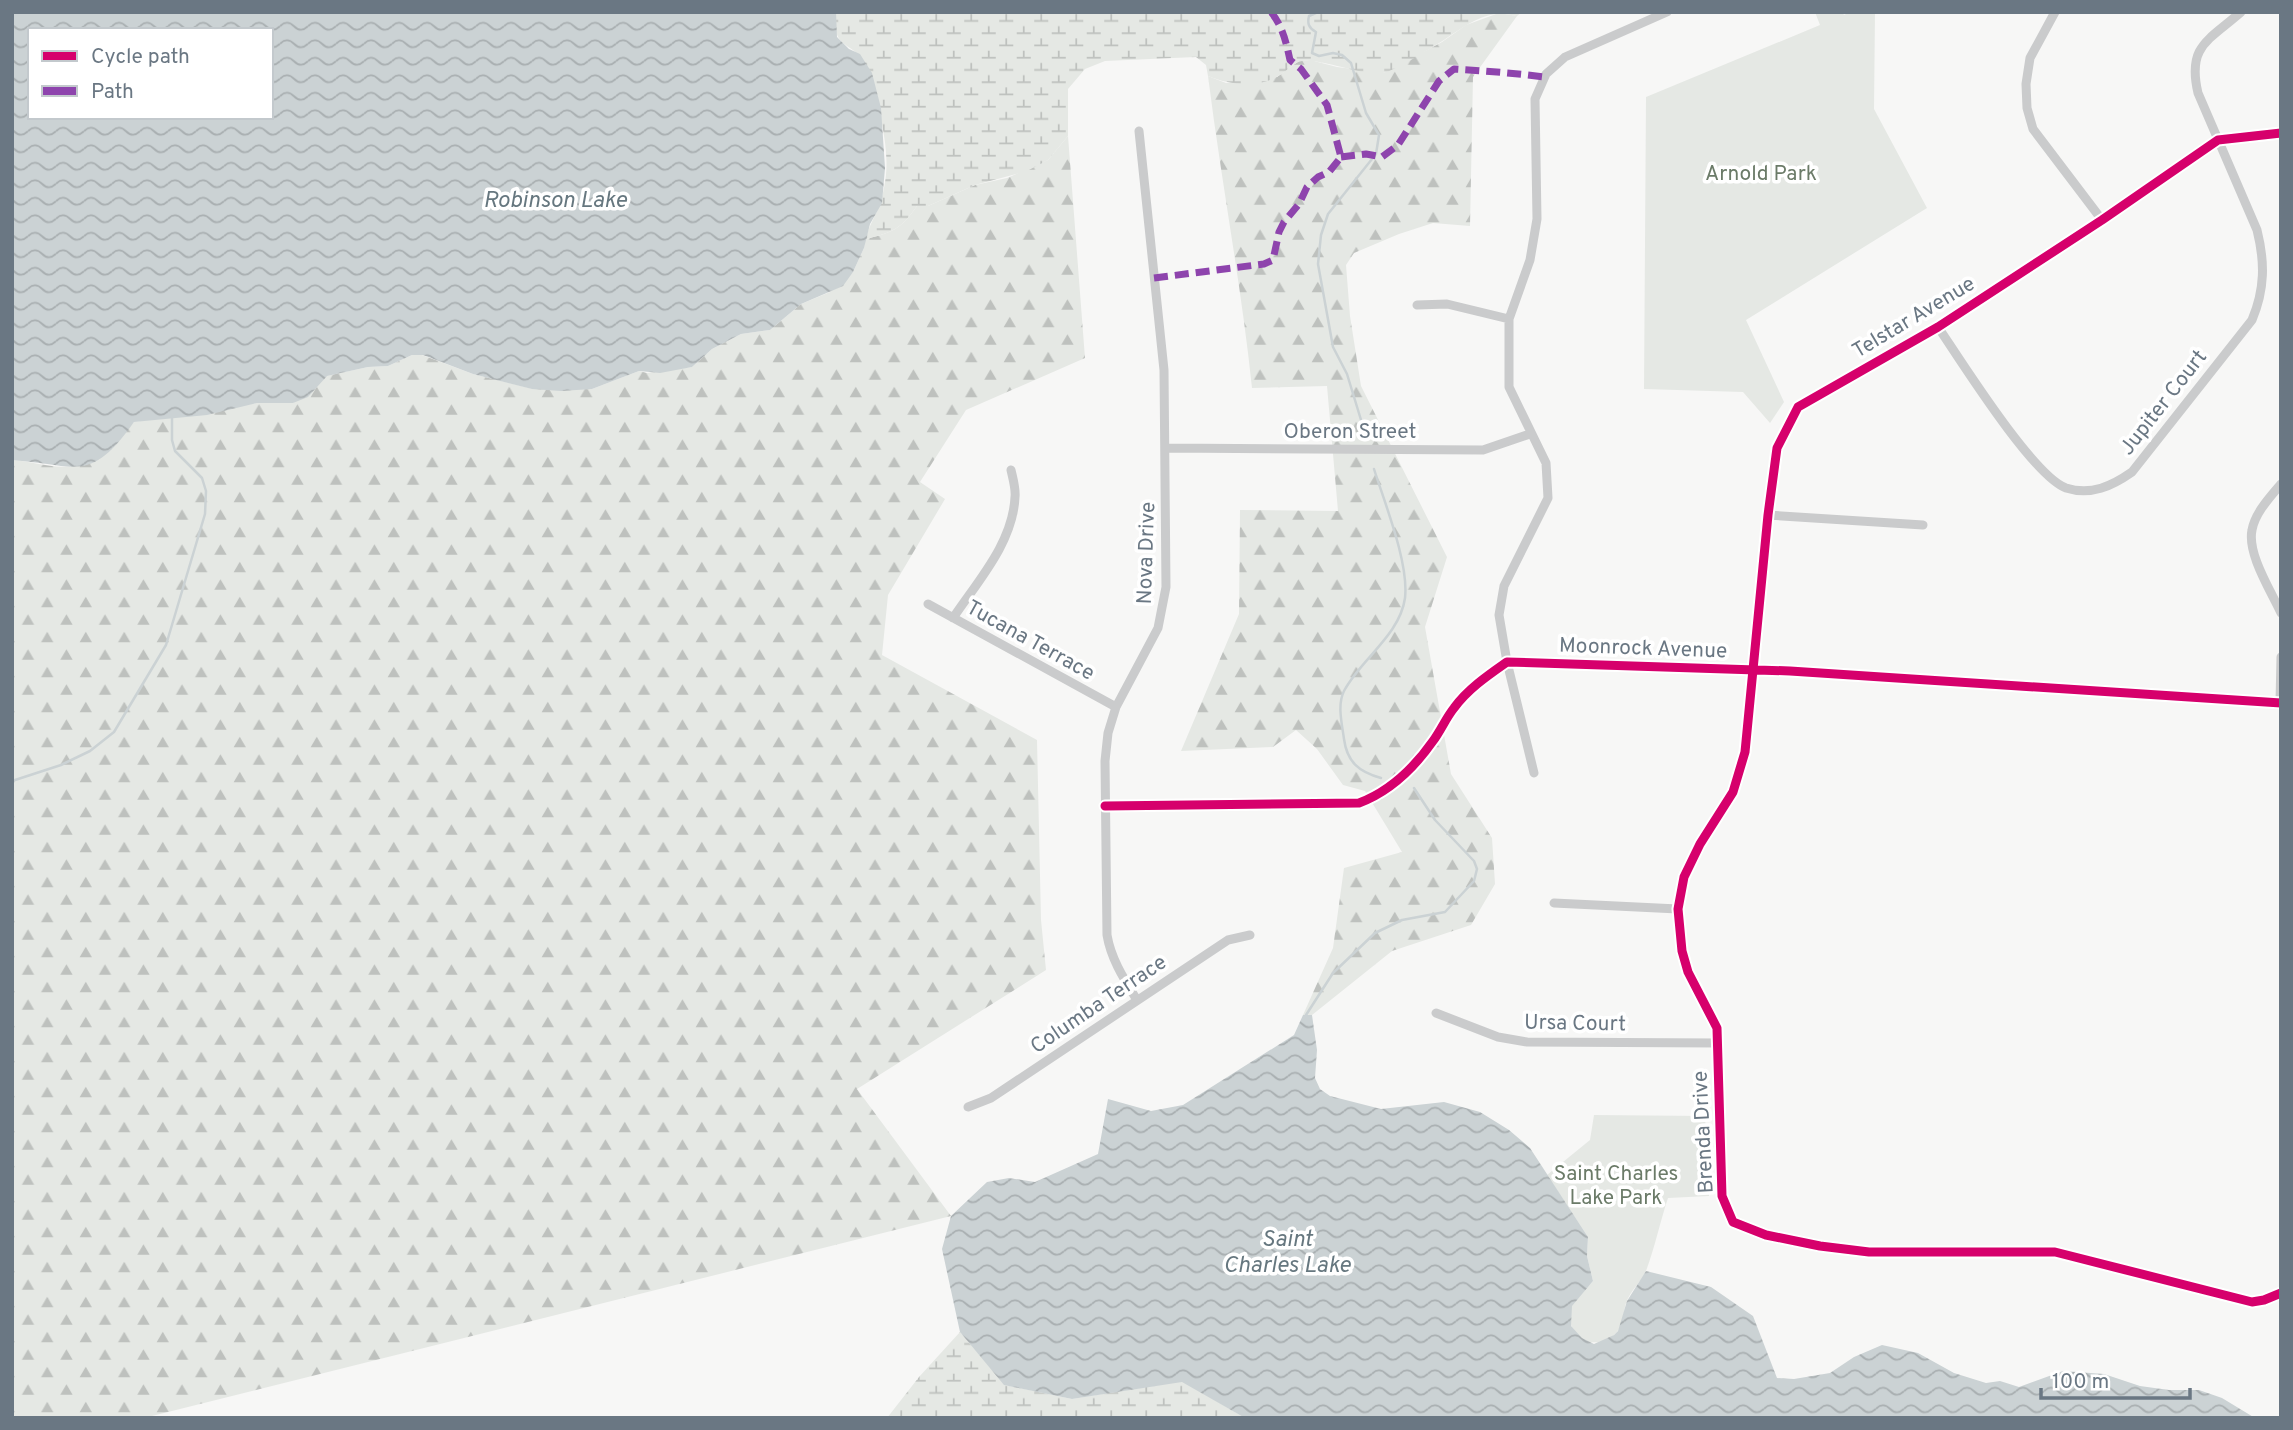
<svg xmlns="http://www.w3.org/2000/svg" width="2293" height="1430" font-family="Overpass,sans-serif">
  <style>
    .green { fill: #e5e8e4 }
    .forest { fill: url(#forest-firs) }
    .wetland { fill: url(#wetland-marsh) }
    .water { fill: url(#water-waves); fill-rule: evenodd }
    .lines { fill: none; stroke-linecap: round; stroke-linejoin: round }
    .stream { stroke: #cbd2d4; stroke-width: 2.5 }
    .minor { stroke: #cacbcc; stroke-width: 9 }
    .quiet { stroke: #8e44ad; stroke-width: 7; stroke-dasharray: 14 7; stroke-linecap: butt }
    .cycleway-casing { stroke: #fff; stroke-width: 13 }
    .cycleway { stroke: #d6006c; stroke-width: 9 }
    .labels { text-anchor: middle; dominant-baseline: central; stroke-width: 7; stroke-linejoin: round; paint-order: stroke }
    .park-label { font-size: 21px; fill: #6b7b68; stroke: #fff }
    .street-label { font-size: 21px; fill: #6a7783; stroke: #fff }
    .water-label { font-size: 23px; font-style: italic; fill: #66777f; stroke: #fff }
  </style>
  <defs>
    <pattern id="forest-firs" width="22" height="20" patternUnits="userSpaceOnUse" patternTransform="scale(1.75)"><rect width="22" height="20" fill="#e5e8e4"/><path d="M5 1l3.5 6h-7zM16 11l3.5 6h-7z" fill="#bec1be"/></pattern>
    <pattern id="wetland-marsh" width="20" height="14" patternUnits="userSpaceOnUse" patternTransform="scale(1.75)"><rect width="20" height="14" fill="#e5e8e4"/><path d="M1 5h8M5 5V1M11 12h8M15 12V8" fill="none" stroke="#bec1be"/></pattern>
    <pattern id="water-waves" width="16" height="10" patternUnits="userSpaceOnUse" patternTransform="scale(1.75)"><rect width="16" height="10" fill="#cbd2d4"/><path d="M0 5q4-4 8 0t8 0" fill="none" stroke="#a9afb1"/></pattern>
  </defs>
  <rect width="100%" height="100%" fill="#f7f7f6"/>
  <path class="green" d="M1815,12H1842L1844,15L1850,12H1875L1874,109L1927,208L1746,320L1784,402L1770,423L1743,392L1644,389L1646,97L1820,25Z
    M1594,1115L1705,1116L1709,1196L1668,1198C1660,1222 1655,1247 1646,1271C1641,1282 1630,1291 1626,1303C1623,1313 1624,1325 1616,1333C1593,1355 1561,1335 1572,1305C1576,1295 1587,1289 1593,1281L1587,1256L1588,1237L1547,1175L1590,1140Z"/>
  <path class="forest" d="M1499,13L1517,16L1473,77L1470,226L1433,223L1399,234L1354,253L1346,265L1350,316L1361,386L1447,557L1425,627L1451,774L1492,838L1495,884L1471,925L1392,951L1312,1015H1303L1333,948L1344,868L1402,852L1365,791L1343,785L1317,749L1296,730L1273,747L1181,751L1239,614L1240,510L1338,511L1327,386L1252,388C1241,283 1221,180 1208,76L1226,83L1277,77L1299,61H1314L1337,67L1384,73L1442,42L1466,25Z
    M1068,136L1085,358L966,410L920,482L945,499L888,595L882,655L1037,740L1041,920L1046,970L857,1089L951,1216L144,1418H12V460C32,461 52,469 72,466C86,464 126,433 134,422L257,403H293L326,376L368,367L388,366L412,355H422L473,374L533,389H592L639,371L647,373L692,367L712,349L741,334L770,330L801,304L830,292L853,272L864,248L865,239C892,233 901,229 917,206H928L975,185L1007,178L1048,160Z"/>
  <path class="wetland" d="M836,12H1522L1517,16C1510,15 1503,13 1496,14C1477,16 1459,30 1444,40C1426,51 1406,64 1387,72C1368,79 1324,58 1302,61C1294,62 1287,71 1280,75C1258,89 1230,85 1208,76L1206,65L1196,57L1105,61L1085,69L1068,89V136L1048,160L1027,171L975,185L928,206H917C901,229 892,233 865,239C871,221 881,207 884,188C893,146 876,102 865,63C851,40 831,50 836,12Z
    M960,1332L1005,1385L1072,1399L1182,1381L1245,1418H887L919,1377Z"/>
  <path class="water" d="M12,12H836L837,37L849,49L860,54L872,73L881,108L885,168L882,203L870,224L864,248L853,272L843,286L801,304L770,330L741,334L712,349L692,367L660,373L639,371L592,389L561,391L532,389L473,374L423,355H412L388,366L368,367L327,376L308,397L293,403H257L207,415L134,422C90,484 78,465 12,460ZM30,30H271V117H30Z
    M1303,1015H1312L1317,1050L1315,1078L1320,1089L1330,1096L1381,1109L1444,1102L1480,1112L1509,1130L1530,1148L1588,1237L1587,1256L1593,1281L1572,1306L1571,1326L1582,1338L1594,1344L1614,1335L1618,1331L1627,1301L1646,1271L1711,1287L1753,1316L1777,1378L1794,1379L1830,1373L1854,1357L1882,1345L1918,1353L1954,1373L1986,1383L2000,1381L2019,1387L2063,1371L2104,1374L2140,1386L2169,1390H2199L2222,1398L2255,1418H1245L1182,1382L1072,1399L1004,1385L960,1332L942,1249L951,1216L987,1182L1009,1178L1035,1182L1098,1154L1108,1099L1151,1111L1183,1105L1294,1035Z"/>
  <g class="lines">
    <path class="stream" d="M1318,12L1309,16C1307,24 1309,28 1316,32L1312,53L1319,56L1333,53L1342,55L1351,63L1366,113L1379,135L1376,154L1328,214L1321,235L1318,264L1333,347L1347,374L1365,433
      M1374,469C1385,504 1409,563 1405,598C1400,635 1360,660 1344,691C1337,705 1342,724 1344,739C1347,762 1359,772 1381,778
      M12,781L61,765L90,751L114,732L166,645L205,514L206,491L202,478L175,451L172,440V417
      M1306,1015L1333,973L1375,933L1402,920L1445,912L1474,881L1477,869L1474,861L1435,820L1414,788"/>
    <path class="minor" d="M2055,12L2030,58L2026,84L2027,108L2033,129L2102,220
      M2281,133L2218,140L2102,220L1938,327L1798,407L1777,448L1768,515L1745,752L1733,792L1700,844L1684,877L1678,909L1682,951L1688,972L1717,1028L1722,1196L1733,1222L1766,1235L1820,1246L1869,1252H2055L2252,1302L2264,1300L2281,1293
      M1417,305L1447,304L1509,319
      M1938,327C1961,361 2033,476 2066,488C2091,496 2112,486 2132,472L2252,320C2265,289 2265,262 2257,230L2198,93C2187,46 2208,41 2241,12
      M1166,448L1483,450L1530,434
      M2281,484C2270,497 2255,513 2252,530C2247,554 2271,591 2281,613
      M1768,515L1923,525
      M928,604L1116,707
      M953,618C977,582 1013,543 1015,497C1016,489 1013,479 1011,470
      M2280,703L2281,657
      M1534,773L1507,662L1499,615L1504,586L1548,498L1546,463L1509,387V319L1530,260L1537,219L1535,99L1546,74L1565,57L1667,12
      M1105,806L1359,803C1391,791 1414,768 1433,741C1441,730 1446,718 1454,708C1468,689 1487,676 1507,662L1790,671L2281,703
      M1554,903L1678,909
      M1137,1000C1124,979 1111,959 1107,935L1105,761L1108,733L1116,707L1158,628L1166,587L1164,370L1139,131
      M1436,1013L1498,1037L1527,1042L1718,1043
      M968,1107L991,1098L1228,940L1250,935"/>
    <path class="quiet" d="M1341,157L1366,154L1382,157L1398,145L1439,81L1454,69C1484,71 1514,73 1544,77
      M1154,278L1264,264L1273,260L1279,232L1284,222L1299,204L1307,187L1318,177L1329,172L1341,157L1327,105L1301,69L1290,60C1286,42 1283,27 1271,12"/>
    <g class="cycleway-casing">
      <path id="cycleway" d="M2281,133L2218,140L2102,220L1938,327L1798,407L1777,448L1768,515L1745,752L1733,792L1700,844L1684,877L1678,909L1682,951L1688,972L1717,1028L1722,1196L1733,1222L1766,1235L1820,1246L1869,1252H2055L2252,1302L2264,1300L2281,1293
        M1105,806L1359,803C1391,791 1414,768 1433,741C1441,730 1446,718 1454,708C1468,689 1487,676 1507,662L1790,671L2281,703"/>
    </g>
    <use href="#cycleway" class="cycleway"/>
  </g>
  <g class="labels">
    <g class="park-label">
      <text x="1761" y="174">Arnold Park</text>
      <text x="1616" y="1174">Saint Charles<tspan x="1616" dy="24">Lake Park</tspan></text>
    </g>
    <g class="street-label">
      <text transform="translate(1914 318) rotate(-31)">Telstar Avenue</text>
      <text transform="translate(2164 403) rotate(-52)">Jupiter Court</text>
      <text x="1350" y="432">Oberon Street</text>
      <text transform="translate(1147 553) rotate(-88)">Nova Drive</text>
      <text transform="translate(1030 641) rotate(29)">Tucana Terrace</text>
      <text transform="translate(1643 649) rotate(2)">Moonrock Avenue</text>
      <text transform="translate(1099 1005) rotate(-34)">Columba Terrace</text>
      <text transform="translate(1575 1024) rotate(1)">Ursa Court</text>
      <text transform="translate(1704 1132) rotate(-93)">Brenda Drive</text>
    </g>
    <g class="water-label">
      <text x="555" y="201">Robinson Lake</text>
      <text x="1287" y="1240">Saint<tspan x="1287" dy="26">Charles Lake</tspan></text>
    </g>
  </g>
  <rect width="2293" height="1430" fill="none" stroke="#6a7783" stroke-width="28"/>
  <rect x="28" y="28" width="245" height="91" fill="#ffffff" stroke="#c3c9cd" stroke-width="2"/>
  <rect x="42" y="51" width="35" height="10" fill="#d6006c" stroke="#c3c9cd" stroke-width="2"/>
  <text x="91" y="63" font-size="21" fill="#6a7783">Cycle path</text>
  <rect x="42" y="86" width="35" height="10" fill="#8e44ad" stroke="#c3c9cd" stroke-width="2"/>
  <text x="91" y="98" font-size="21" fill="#6a7783">Path</text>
  <path d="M2041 1388v10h149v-10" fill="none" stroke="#6a7783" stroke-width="3.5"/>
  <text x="2052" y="1388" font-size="21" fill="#6a7783" stroke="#ffffff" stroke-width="5" paint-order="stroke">100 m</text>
</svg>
